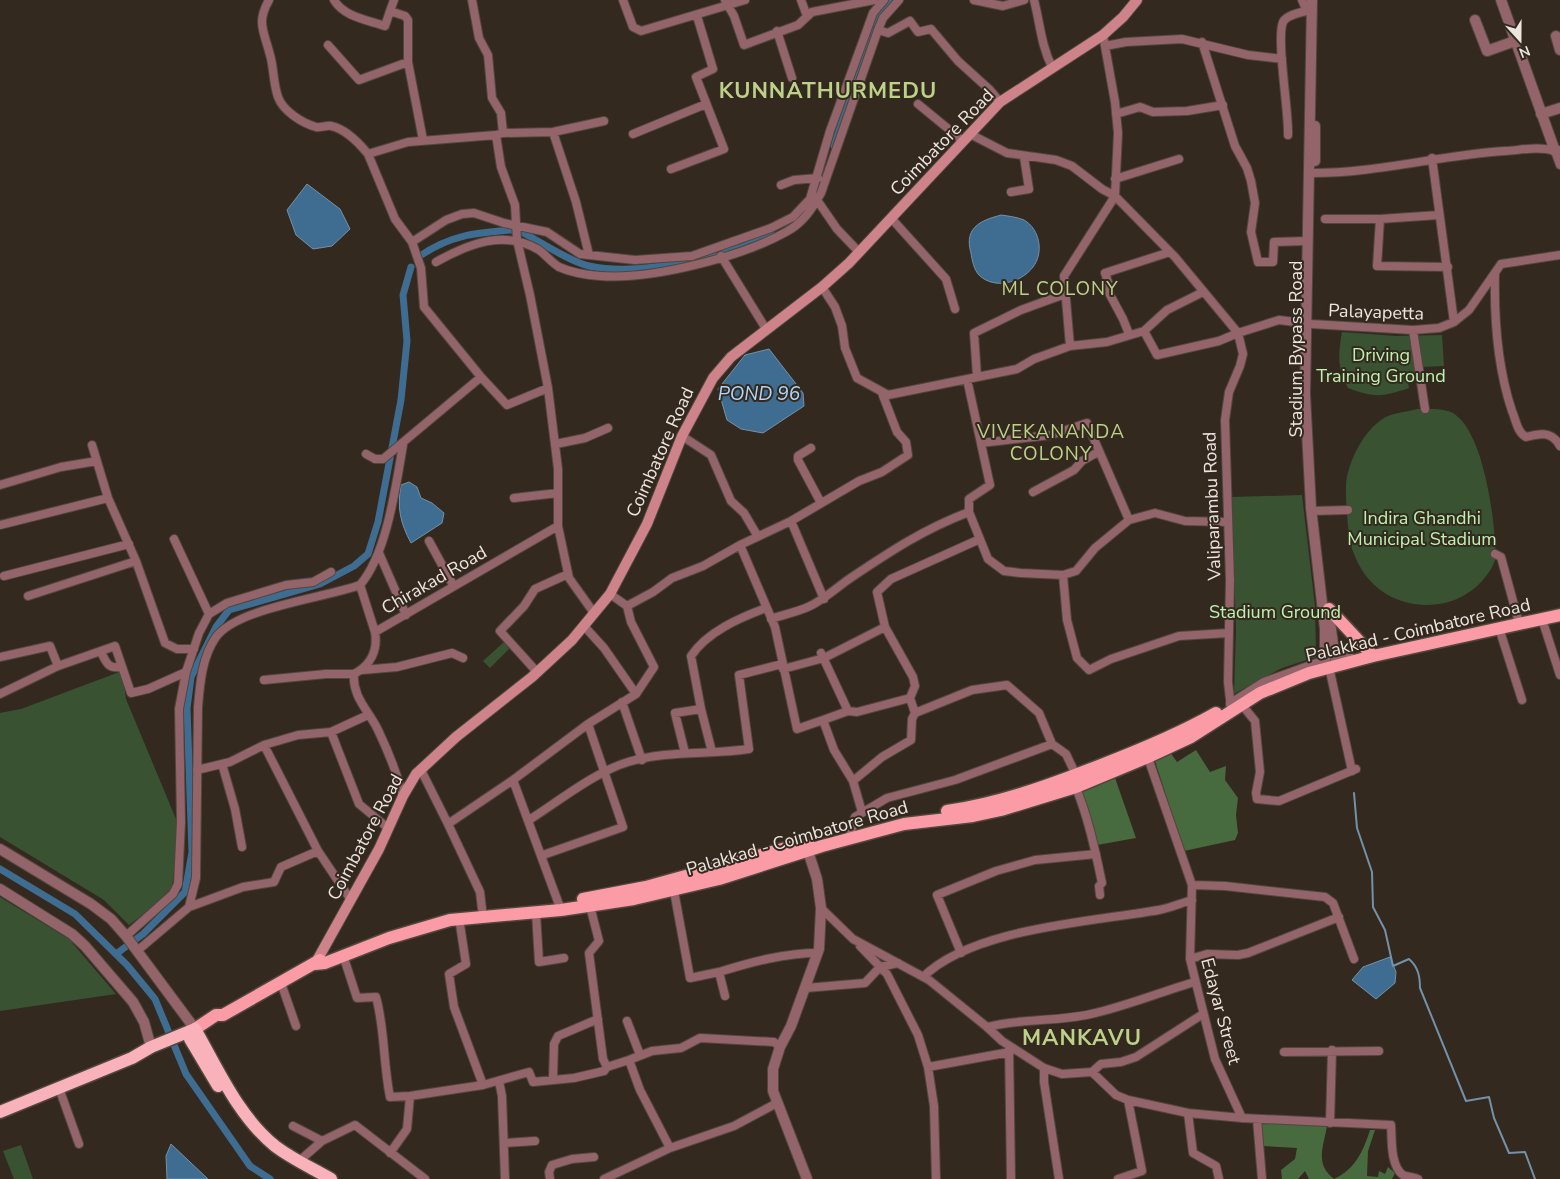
<svg xmlns="http://www.w3.org/2000/svg" width="1560" height="1179" font-family="'Nunito Sans',sans-serif">
  <style>
    .green { fill: #395232 }
    .forest { fill: #486a3f }
    .water { fill: #3f6d91; stroke: #7391a8 }
    .lines { fill: none; stroke-linecap: round; stroke-linejoin: round }
    .stream { stroke: #7391a8; stroke-width: 2 }
    .canal { stroke: #3f6d91; stroke-width: 7 }
    .minor-casing { stroke: #51473e; stroke-width: 10 }
    .tertiary-casing { stroke: #51473e; stroke-width: 12 }
    .secondary-casing { stroke: #51473e; stroke-width: 12 }
    .primary-casing { stroke: #51473e; stroke-width: 15 }
    .trunk-casing { stroke: #51473e; stroke-width: 15 }
    .minor { stroke: #936469; stroke-width: 8 }
    .tertiary { stroke: #936469; stroke-width: 10 }
    .secondary { stroke: #ce838b; stroke-width: 10 }
    .primary { stroke: #fb9ba6; stroke-width: 12 }
    .trunk { stroke: #fab2ba; stroke-width: 12 }
    .labels { text-anchor: middle; dominant-baseline: central; stroke-width: 4; stroke-linejoin: round; paint-order: stroke }
    .street-label { font-size: 18px; fill: #ede6df; stroke: #33291f }
    .park-label { font-size: 18px; fill: #bef3af; stroke: #33291f }
    .neighbourhood-label { font-size: 19px; letter-spacing: 1px; fill: #bdd288; stroke: #33291f }
    .water-label { font-size: 19px; font-style: italic; fill: #aed7f9; stroke: #33291f }
    .district-label { font-size: 22px; font-weight: bold; letter-spacing: 1px; fill: #bdd288; stroke: #33291f }
  </style>
  <rect width="100%" height="100%" fill="#33291f"/>
  <path class="green" d="M1342,332L1396,336L1442,335L1444,366L1422,367L1408,382L1409,388C1382,397 1376,398 1348,388C1337,368 1338,355 1342,332Z
    M1417,409C1426,409 1442,408 1451,412C1482,427 1493,510 1495,541C1495,548 1497,557 1494,563C1467,620 1385,618 1358,563C1355,556 1351,548 1350,541C1348,531 1344,487 1347,477C1351,457 1364,432 1381,420C1389,413 1407,412 1417,409Z
    M1302,495L1315,606L1316,657L1282,668L1234,694L1236,630L1232,497Z
    M504,642L510,648L490,668L483,661Z
    M122,671L126,699L176,819L177,843L172,888L152,908L129,925L104,900L0,837V713L21,709Z
    M0,897L69,939L116,994L0,1011Z
    M21,1145L33,1179H14L3,1151Z"/>
  <path class="forest" d="M1196,750L1210,772L1226,766L1225,780L1238,798L1236,815L1238,833L1235,840L1184,851L1154,758L1170,752L1177,762Z
    M1114,775L1136,838L1097,845L1080,786Z
    M1260,1121L1327,1126C1323,1148 1315,1164 1334,1179C1355,1169 1363,1152 1370,1130H1375L1368,1151L1367,1176L1378,1177L1379,1171L1385,1174L1388,1167L1395,1173L1392,1179H1309L1305,1171L1298,1179H1282L1281,1170L1295,1159L1297,1148L1263,1146Z"/>
  <path class="water" d="M307,184L340,209L350,229L332,246L313,249L296,235L287,210Z
    M1001,215C1008,216 1017,217 1024,220C1040,229 1044,253 1033,267C1021,283 994,290 979,275C974,270 972,260 971,253C969,246 968,238 972,231C978,221 991,218 1001,215Z
    M769,349L803,393L804,406L763,433L741,429L727,420L718,389L745,355Z
    M409,482L417,487L421,498L432,503L444,513L442,523L411,543C400,522 397,508 401,485Z
    M1390,957L1396,972L1395,983L1376,999L1352,980L1363,967Z
    M171,1144L208,1179H167L166,1156Z"/>
  <g class="lines">
    <path class="stream" d="M1354,793L1357,828L1372,872L1373,907L1385,930L1393,966L1409,959C1418,967 1420,976 1420,988L1466,1101L1489,1097L1494,1118L1509,1153L1525,1152L1535,1179"/>
    <path class="canal" d="M834,146L875,22L881,9L891,0
      M797,215L806,209L825,173
      M520,231C539,241 570,262 589,266C646,278 720,255 771,231
      M420,256C450,235 475,233 511,230
      M0,869L75,914L127,965L155,999L186,1074L250,1166L270,1179
      M116,954L143,934L185,892L192,852L187,708L191,677L216,627L229,610L320,584L354,566L368,554L378,522L401,400L407,341L403,295L411,267"/>
    <g class="minor-casing">
      <path id="minor" d="M269,0C256,23 264,31 270,55C274,68 273,83 278,97C283,111 302,123 316,127C321,128 327,125 331,126C346,129 359,143 368,154L408,142L496,135L501,167L515,205L517,240L530,295L548,388L558,469V526
        M334,0C344,17 368,20 385,26L390,11
        M394,0L390,11L405,16L408,20V62L423,140
        M472,0L479,38L488,55L492,98L501,113L503,133L496,135
        M623,0L633,27L641,31L745,0
        M725,0L734,16L744,45L798,25L812,12L874,0
        M801,0L807,16
        M974,0L1003,6L1024,0
        M1034,0C1040,23 1041,45 1052,67
        M1302,0L1307,11
        M878,30L888,33L910,21L918,32L931,29L958,61L990,90L1000,102
        M777,31L792,78
        M1103,35L1115,102L1118,133L1115,196L1175,257L1238,333L1279,320L1311,324L1413,330L1439,328L1454,322L1469,310L1501,264L1560,255
        M1202,42L1235,146L1247,168L1251,181L1255,203L1251,232L1258,262H1273L1274,242L1307,241
        M328,45L359,80L408,62
        M1105,46L1126,42L1182,39L1248,55L1282,59
        M918,104L963,141
        M1116,114L1140,107L1153,112L1187,111L1223,105
        M553,132L576,202L589,255
        M503,133L553,132L604,121
        M633,134L706,104
        M970,134L1007,153L1056,160L1072,166L1102,189L1115,196L1064,276L1070,346
        M1288,135C1289,112 1276,39 1283,22C1287,14 1303,12 1311,10
        M1560,150L1555,151L1560,165
        M368,154L395,219L412,242L421,268L424,307L481,377
        M1432,158L1454,322
        M671,169L724,149L696,77L713,69L697,16
        M1308,173C1375,174 1439,155 1505,151C1522,150 1539,146 1555,151
        M1115,179L1179,159
        M781,185L794,180L818,178
        M1011,192L1029,189L1024,157
        M817,200L837,229L859,252
        M891,218L946,279L955,309
        M1325,219H1380L1377,266L1448,267
        M1380,219L1439,215
        M412,242L446,220L462,214L474,213L504,223L547,232L580,254L635,260L692,256L771,228L793,217L810,199L830,131L864,38L873,13L884,0
        M721,256L766,329
        M436,262C468,244 504,229 539,250C546,255 551,262 559,267C570,272 587,275 600,276C651,280 741,257 786,232C803,223 812,209 821,193L878,30L883,18L899,0
        M1495,274C1494,320 1497,366 1512,411C1516,420 1517,432 1526,437C1540,433 1552,431 1560,446
        M822,287L835,307L842,326L845,348L857,378L888,395L1017,369L1034,359L1070,346L1107,342L1144,331L1157,355L1219,341L1238,333L1243,354L1240,366L1229,392L1225,420L1230,580L1228,682L1231,708
        M1413,330L1425,409
        M1144,331L1167,310L1203,292
        M1129,334L1123,319L1108,291L1110,288L1105,273L1170,252
        M977,376L974,333L1021,310L1065,294
        M682,436L711,455L731,501L744,513L757,535
        M981,443L1051,435L1087,423L1129,520L1155,513L1185,521L1228,522
        M556,444L585,438L608,428
        M92,445L108,498L136,561L165,643L177,649H194
        M811,448L798,456V460L821,503
        M366,454L375,459H383L481,377L507,405L548,388
        M0,485L61,467L97,461
        M1033,492L1074,470L1082,461L1098,452
        M514,498L558,493
        M1311,511L1348,510
        M969,512L988,559L1004,571L1021,573L1063,575L1076,571L1095,548L1129,520
        M791,521L824,599
        M0,525L108,498
        M174,539L209,614
        M429,541L453,585
        M379,553L406,615
        M1495,554L1501,557L1519,623
        M1063,575L1067,620L1077,658L1089,670L1111,659L1179,636L1228,633
        M4,576L129,544
        M360,585L375,632
        M610,594L627,606
        M28,596L136,561
        M771,619C783,615 796,612 808,607C824,600 837,587 852,577C891,551 924,529 969,512V499L990,485L967,379
        M1542,619L1560,675
        M584,626L604,648L636,694
        M1499,628L1522,700
        M101,652C106,662 108,669 120,667
        M821,653L848,711L823,720L834,750L853,781
        M0,657L50,646L58,666
        M1329,667L1352,771
        M783,669L824,658L885,627
        M362,670L397,667L452,653L463,658
        M537,672L500,631L524,606L535,589L568,574
        M264,680L326,674H354
        M0,694L58,666L115,646L131,693L148,689L186,672
        M622,702L642,760
        M1242,705L1255,721L1260,772L1256,793L1257,799L1279,801L1356,769
        M701,709L712,752
        M848,711L857,712L910,698
        M915,713L910,698L915,686L913,677L885,627L877,592L891,579L980,539
        M823,720L797,729L775,627L740,545L791,521L859,481L882,472L908,455L906,442L897,432L882,393
        M588,724L636,694L654,667L631,622L627,606L653,592L672,578L703,566L740,545
        M331,732L359,804L388,828
        M264,745L318,851
        M685,753L675,713L701,709L691,656C707,632 739,618 766,608
        M1147,755L1192,885L1190,959L1215,1059L1242,1118
        M222,764L235,809L242,847
        M197,770L230,762L264,745L298,735L331,732L368,715
        M421,770L448,824
        M513,780L588,724L623,827L543,855
        M1075,785C1088,817 1095,849 1102,883L1099,886L1100,895
        M403,796C397,773 388,751 378,730C369,711 352,697 354,674C371,665 378,650 375,632L558,526L569,578L594,613
        M862,812L853,781L882,757L911,740L912,719L915,713L972,690L1007,685L1039,713L1052,744L1066,754L1076,775
        M529,820C559,801 595,772 628,762C667,750 709,755 749,749L739,675L782,664
        M849,839L855,817L887,798L955,780L1052,744
        M1192,885L1225,886L1325,897L1333,903L1354,959
        M674,891L690,978L719,972L725,996
        M590,906L599,941L589,953L603,1059L607,1067L629,1060
        M189,907L243,887L274,882L281,867L318,851L351,900
        M821,908L853,939L929,980L987,1027L1002,1041L1044,1068L1062,1074L1092,1072L1116,1095L1128,1100L1188,1113L1242,1118L1391,1125C1392,1138 1390,1166 1403,1175C1407,1177 1414,1177 1418,1179
        M482,909L480,892L448,824L513,780L561,910
        M536,913L539,962L564,958
        M459,918L466,964L449,974L454,1007L483,1085L529,1072L533,1082L574,1078L604,1071L607,1067
        M126,936L173,894L178,884L181,822L179,709L186,672L199,633L209,614L227,603L286,585L313,582L331,572
        M860,946L887,974L918,1035L928,1067L934,1106L936,1179
        M137,951L189,907L196,878L198,707C200,683 202,657 216,637C237,608 324,598 360,585C387,554 396,485 403,445
        M961,953L937,895L996,871L1035,860L1096,854
        M343,955L357,998L376,997C385,1029 383,1063 390,1097L410,1096
        M1190,959L1207,954L1238,955L1248,953L1339,917
        M719,972C752,962 784,953 818,953
        M923,977C973,928 1091,922 1159,910C1170,908 1181,903 1192,900
        M281,983L296,1026
        M806,988L865,983L880,967L898,963
        M627,1021L640,1055
        M987,1027C1022,1018 1056,1022 1091,1014C1127,1006 1160,992 1195,982
        M1009,1046L1011,1179
        M1284,1052L1379,1051
        M928,1067L1010,1052
        M1044,1068V1082L1059,1179
        M1092,1072L1101,1064L1121,1062L1136,1057L1203,1014
        M553,1079L554,1044L558,1036L598,1019
        M499,1081L502,1096L505,1179
        M59,1088L79,1144
        M777,1103L734,1126L670,1148L640,1090L629,1060L652,1051L681,1048L700,1038L774,1042L780,1047
        M1188,1113L1193,1153L1216,1166L1219,1179
        M1257,1119L1262,1179
        M1330,1123L1332,1050
        M293,1126L322,1141
        M505,1143L535,1141
        M390,1153L407,1129L410,1096L483,1085
        M298,1162L322,1141L355,1125L425,1179
        M550,1179L549,1172L552,1165L572,1159L594,1157
        M604,1179L670,1148
        M1118,1179L1142,1171L1128,1100"/>
    </g>
    <g class="tertiary-casing">
      <path id="tertiary" d="M1501,0L1555,151
        M1475,20L1487,51L1515,41
        M1556,36L1560,50
        M1541,114L1560,108
        M1315,161V126
        M1330,622L1335,658L1338,659L1349,657
        M1231,704L1264,683L1325,661V629L1311,508L1305,394L1312,0
        M806,845L817,879L821,908L819,949L791,1026L780,1047L773,1069V1091L807,1179
        M0,849L91,904L111,919L126,936L195,1029
        M0,889L72,934L85,946L133,1002L144,1022L151,1047"/>
    </g>
    <g class="secondary-casing">
      <path id="secondary" d="M315,964L379,849L403,796L416,774L456,737L532,677L572,640L610,594L647,524L682,436L713,378L731,357L822,287L849,263L1000,102L1103,35L1123,17L1137,0"/>
    </g>
    <g class="primary-casing">
      <path id="primary" d="M1329,609L1373,656
        M947,811C1001,803 1050,785 1101,765C1140,750 1179,734 1216,713
        M583,899L646,887L808,842
        M315,964L325,963L389,938L450,920L561,910L634,899L719,879L822,846L904,824L973,816L1001,810L1076,787L1148,757L1191,737L1260,693L1309,673L1373,656L1560,615
        M195,1029L216,1015H223L320,960"/>
    </g>
    <g class="trunk-casing">
      <path id="trunk" d="M190,1039L218,1086
        M0,1112L132,1058L151,1047L195,1029C218,1069 238,1116 275,1146C292,1159 312,1168 331,1179"/>
    </g>
    <use href="#minor" class="minor"/>
    <use href="#tertiary" class="tertiary"/>
    <use href="#secondary" class="secondary"/>
    <use href="#primary" class="primary"/>
    <use href="#trunk" class="trunk"/>
  </g>
  <g class="labels">
    <g class="street-label">
      <text transform="translate(942 142) rotate(-46)">Coimbatore Road</text>
      <text transform="translate(1376 312) rotate(2)">Palayapetta</text>
      <text transform="translate(1296 349) rotate(-90)">Stadium Bypass Road</text>
      <text transform="translate(660 452) rotate(-66)">Coimbatore Road</text>
      <text transform="translate(1212 506) rotate(-92)">Valiparambu Road</text>
      <text transform="translate(434 580) rotate(-30)">Chirakad Road</text>
      <text transform="translate(1418 630) rotate(-13)">Palakkad - Coimbatore Road</text>
      <text transform="translate(365 837) rotate(-62)">Coimbatore Road</text>
      <text transform="translate(797 838) rotate(-16)">Palakkad - Coimbatore Road</text>
      <text transform="translate(1221 1011) rotate(75)">Edayar Street</text>
    </g>
    <g class="park-label">
      <text x="1381" y="355">Driving<tspan x="1381" dy="21">Training Ground</tspan></text>
      <text x="1422" y="518">Indira Ghandhi<tspan x="1422" dy="21">Municipal Stadium</tspan></text>
      <text x="1275" y="612">Stadium Ground</text>
    </g>
    <g class="neighbourhood-label">
      <text x="1060" y="289">ML COLONY</text>
      <text x="1051" y="432">VIVEKANANDA<tspan x="1051" dy="22">COLONY</tspan></text>
    </g>
    <g class="water-label">
      <text x="759" y="394">POND 96</text>
    </g>
    <g class="district-label">
      <text x="828" y="91">KUNNATHURMEDU</text>
      <text x="1082" y="1038">MANKAVU</text>
    </g>
  </g>
  <g transform="translate(1520 40) rotate(159)" stroke="#33291f" stroke-width="4" paint-order="stroke">
  <path d="M0-4L9 19L0 12L-9 19Z" fill="#ede6df"/>
  <text y="-8" font-size="14" font-weight="bold" text-anchor="middle" fill="#ede6df">N</text>
  </g>
</svg>
